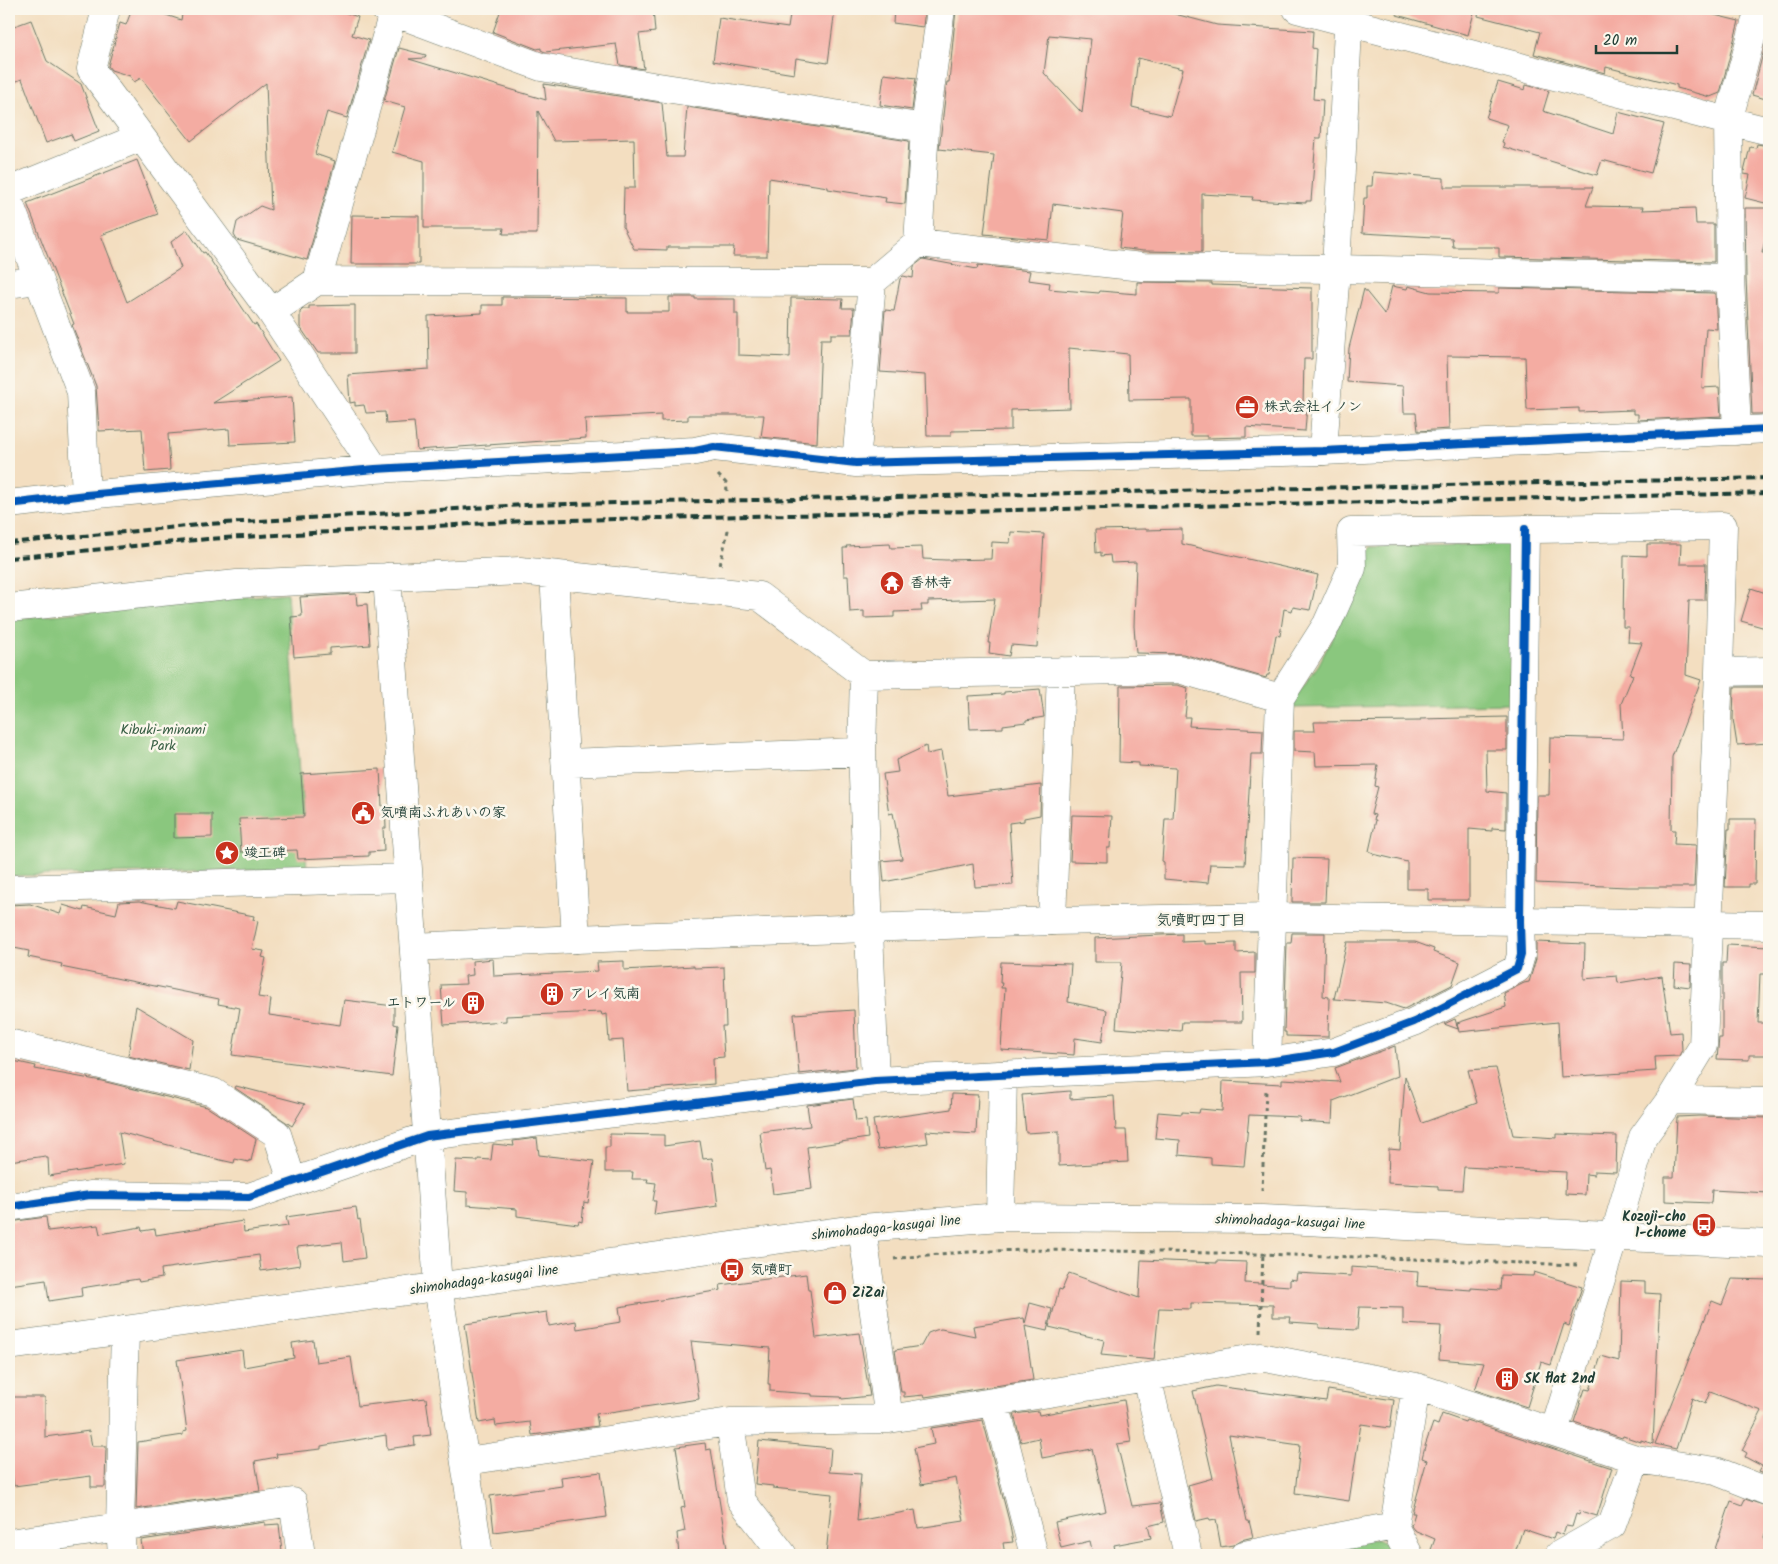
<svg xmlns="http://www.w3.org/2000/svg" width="1778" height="1564" font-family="Kalam,'Klee One',sans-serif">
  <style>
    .green { fill: #8ac77e; stroke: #548259 }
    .building { fill: #f4aca2; fill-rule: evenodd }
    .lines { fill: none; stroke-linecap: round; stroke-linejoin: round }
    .minor-casing { stroke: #697565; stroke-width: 29 }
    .tertiary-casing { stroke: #697565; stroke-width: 29 }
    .secondary-casing { stroke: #697565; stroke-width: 29 }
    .path { stroke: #697565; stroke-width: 3; stroke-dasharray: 4 4; stroke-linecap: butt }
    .minor { stroke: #fff; stroke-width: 28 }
    .tertiary { stroke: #fff; stroke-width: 28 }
    .secondary { stroke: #fff; stroke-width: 28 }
    .rail { stroke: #1f3d34; stroke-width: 4; stroke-dasharray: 8 4; stroke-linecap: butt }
    .cycleway-casing { stroke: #fbf7ec; stroke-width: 11 }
    .cycleway { stroke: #0057b8; stroke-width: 8 }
    .labels { text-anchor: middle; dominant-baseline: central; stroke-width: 5; stroke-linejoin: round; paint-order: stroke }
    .poi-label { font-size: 14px; font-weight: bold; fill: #1f3d34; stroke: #fbf7ec; text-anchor: start }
    .park-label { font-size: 14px; fill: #3a6046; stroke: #fbf7ec }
    .street-label { font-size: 14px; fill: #1f3d34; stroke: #fbf7ec }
    .neighbourhood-label { font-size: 15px; font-weight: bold; fill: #1f3d34; stroke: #fbf7ec }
  </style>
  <rect width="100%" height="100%" fill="#fbf7ec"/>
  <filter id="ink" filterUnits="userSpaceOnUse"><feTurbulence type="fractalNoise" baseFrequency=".02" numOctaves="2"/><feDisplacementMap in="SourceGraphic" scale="10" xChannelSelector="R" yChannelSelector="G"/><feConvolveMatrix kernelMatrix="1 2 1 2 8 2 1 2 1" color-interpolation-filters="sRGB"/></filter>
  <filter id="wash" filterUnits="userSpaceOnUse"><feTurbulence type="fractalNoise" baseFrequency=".0096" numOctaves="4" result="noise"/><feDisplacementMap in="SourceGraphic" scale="20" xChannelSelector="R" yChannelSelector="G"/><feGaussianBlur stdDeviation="1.12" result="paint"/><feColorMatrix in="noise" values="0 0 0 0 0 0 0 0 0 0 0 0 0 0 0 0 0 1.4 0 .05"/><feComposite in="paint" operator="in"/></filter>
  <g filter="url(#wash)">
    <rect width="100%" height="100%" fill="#f3dec0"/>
    <path class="green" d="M1505,544L1513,552L1511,704L1293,708L1296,696L1319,664L1363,575V556L1372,547Z
      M287,593L307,869L9,876V619Z
      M1376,1539L1387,1544L1394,1555H1278Z"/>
    <g id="blocks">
      <path class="building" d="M132,9H148L181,20L183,9H335L358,17L352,35L369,40L347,118L327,112L315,154L335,161L307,260L237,240L234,235L237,222L260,206L271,210L266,83L191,141L141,78L134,82L130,76L111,70L108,66L120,23L126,25Z
        M501,9H653L655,32L639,34L644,69L620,65L616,44L545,52L541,50V48L537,49L493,32Z
        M795,9H835L828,63L796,58L794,74L713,61L719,18L788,28L790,15H794Z
        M894,9H925L923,27L893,23Z
        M956,9H1172L1171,13L1217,25L1313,31L1312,48L1316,49L1313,99L1323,100L1321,138H1316L1311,201H1306V203L1252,200L1253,197L1202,194V252L1143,251L1119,248L1123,213L1053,204L1049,240L984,234L994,155L939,149L947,82H949ZM1049,35L1091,39L1082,113L1044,73ZM1138,58L1183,69L1170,116L1132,107Z
        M1398,9H1475L1468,35L1397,15Z
        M1479,9H1690L1739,21L1720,93L1710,97L1677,88V85L1606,67L1605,73L1534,54L1540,32L1478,16Z
        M31,20L47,61L81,84L99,131L74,141L71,134L46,143L22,79L9,84V28Z
        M1769,31V100L1752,95Z
        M399,48L426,55L425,58L409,59L546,100L544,84L662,103L667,157H683L687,107L909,141L905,204L885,202L886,198L828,189V187L769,178L767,256H733L734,247H667V250L634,249L623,227L624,188H635L634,139L554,141L538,111L537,234H503L504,228H424V161L392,152L405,107L384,101Z
        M884,74L916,78L912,110L880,105Z
        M1498,82L1525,90L1526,85L1549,91L1543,111L1613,134L1618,112L1664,124L1651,173L1602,160L1597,175L1503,147L1504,143L1502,142L1508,125L1486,118Z
        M1757,144L1769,146V204L1745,198L1750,175L1744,174V172L1750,147L1756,148Z
        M137,160L158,214L101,235L127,302L181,268L171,242L187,230L203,253L205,252L254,325L256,324L279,361L213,403L292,397L295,442L230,445L229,429L168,434L170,470L145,472L142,429L99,431L96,386L72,325L74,324L27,203Z
        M1373,172L1444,178V187H1593L1586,206L1643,207L1642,210L1695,208L1696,224H1714V262L1499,257V248H1494V247H1453L1452,238L1362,233L1364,198H1367V186H1372Z
        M1745,208H1769V223L1762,253H1769V414H1752L1746,278Z
        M352,215L419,216V264H351Z
        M923,259L977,269L978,265L1030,271L1028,280L1050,283L1049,289L1099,293L1100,291L1137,294V282L1212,283V285L1312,288V359H1304L1303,406H1307L1305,431L1246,427V437L1207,438V436H1191V399L1129,400L1128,354L1069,348L1070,408L1011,410V430L951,431V436H927L925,375L880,372L885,310L894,311L900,279L903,276L913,278L914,266Z
        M1392,286L1407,289L1408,286L1430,292L1499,293V288L1715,293L1717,329L1706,328L1702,388L1719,387L1721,416L1638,420V414H1633V410L1579,412V408L1527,410L1525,357L1447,356L1449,429L1418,431L1416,413H1404L1403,386L1347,382L1349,348L1364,289L1385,315Z
        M502,297L627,298V312H669V297H695V299H735V314H738V355L790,357L791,298L843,299L842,308H854L852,334H831V339H821L817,443L761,437L764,415H688V420L661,421V415L585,419L586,438L417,450L414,422L386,424L385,412L366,413L364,405L355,406V402L350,403L348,375L429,369L428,316L482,313V305H502Z
        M355,305V353H318L300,327V312L303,309H309V306Z
        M1146,529V530L1182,529V544L1318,575L1310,610L1293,607L1292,611L1284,609L1280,636L1276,635L1269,675H1267L1266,678L1183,654L1136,653L1134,626L1136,562L1111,563L1110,555L1101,556V552L1096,553L1095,530Z
        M1011,532L1044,534L1037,647L1011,645L1009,656L989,653L990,643H988L995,599L928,601V605H921L922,611L894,612V617L864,618V611L850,612L848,576H844L843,548H847L846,546L890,544L891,548L922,547L923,559L946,560L991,559L992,542L1010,543Z
        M1647,544H1681L1680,564H1706L1705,600H1689L1686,675L1701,680L1672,757L1671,830H1675L1674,844L1696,845L1694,887H1627L1536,883L1537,795H1549L1550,737L1623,739L1621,704L1633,675L1630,674L1642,643L1628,642L1629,627H1623L1624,555L1647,556Z
        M1751,588L1769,594V629L1741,621Z
        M356,594L357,605L367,604L370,645L330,648V654L294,657L291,617L302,616L300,597Z
        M1177,685L1188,688L1185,717H1190L1189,726L1263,730L1262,754H1251L1245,865L1210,864L1208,883L1164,879V862L1162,861L1165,819H1173L1176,768L1139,766V763L1119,762L1120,686Z
        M1734,687H1769V743L1737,745L1733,719Z
        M1040,689L1044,717L1026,720V722L1003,725V728L970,729L968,696L1004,694V692Z
        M1507,717V750H1486L1487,791L1506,793V829L1492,828V831L1469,829V900H1428V889H1407V862L1373,854L1374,853L1369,851L1376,820H1374L1375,815L1371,814L1378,787L1375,786L1378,765L1316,766L1315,752L1294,751V731H1315L1314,722L1420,721V719Z
        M926,746L927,754L941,751L948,796L1041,785L1040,815L1024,818V821L1009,823L1013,885L975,887L973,864L884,882L882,861L902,859L893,813L889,814L883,774L898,772L896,760Z
        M380,769L382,806H385L386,828H383L384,851L369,852V856L298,859L297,850L241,852L239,819L304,817L301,774Z
        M174,814H212V837L174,838Z
        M1072,815L1112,816L1110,848H1107V862L1070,861Z
        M1730,819H1756L1755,884H1749V887H1725L1728,829H1730Z
        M1293,858L1327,859L1325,902H1292Z
        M139,901L175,908L177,901L254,916L253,920L258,921L252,949L264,951L262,957L266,958L258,997L271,999L269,1015L340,1025L344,1000L394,1006V1024L398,1025L392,1076L232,1055L240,1008L218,1004L219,999L61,967L62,964L28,957L29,951L9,947V905L30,904L60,914L63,905L83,911L84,907L116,914L119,902Z
        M1292,933H1325L1323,996L1329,997L1328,1037L1286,1036V1032H1284L1287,943H1291Z
        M1182,934V942L1205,941V944L1236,943V953L1255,952V973H1241L1242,1022H1182L1181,1031L1169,1030V1032L1116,1028L1122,962H1095V938Z
        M1347,942H1415L1434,949L1433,952L1460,962L1452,985L1404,1009L1386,1003L1334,999Z
        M1536,942L1585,944L1584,979L1617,976L1618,983L1662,976L1670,1033L1681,1032L1682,1050L1679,1056L1655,1057L1656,1071L1561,1077L1558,1022L1459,1032L1457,1023L1506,1007L1504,993L1524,983L1529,982L1536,959Z
        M1727,945L1769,947V974H1760L1758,1023H1769V1055H1749V1060L1717,1059L1719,1038H1722V963H1726Z
        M493,959L494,976L598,971L597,962L624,961V970L694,966V968L724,967L726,1026H722L724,1057L713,1058L714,1084L627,1091L623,1040L609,1041L607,1014L602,1015L601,1012L506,1016V1021L444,1025L441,985L466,984L465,976L473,975L472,961Z
        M1001,962L1071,964L1068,1002L1107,1010L1102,1042L1075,1038L1074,1055L1001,1050L1005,988H1001L1002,983H1000Z
        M1675,964L1691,965L1690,987L1674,985Z
        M136,1006L193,1040L189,1070L128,1056Z
        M854,1010L856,1068L799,1074L794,1014Z
        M1455,1019L1458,1029L1444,1024Z
        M1395,1046L1398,1076L1333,1101L1332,1123L1299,1121L1300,1117L1249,1115L1244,1166L1211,1164V1158L1179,1155L1180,1140L1155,1138L1158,1112L1182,1114V1112L1199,1113L1200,1109L1222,1111L1223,1081L1282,1084V1079L1340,1082L1335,1068Z
        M9,1060L36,1066L35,1069L102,1081L207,1107L256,1139L251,1161L249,1160V1162L235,1159L234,1163L190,1153L191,1151L119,1132L124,1164L49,1176L48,1158H46V1156L9,1161Z
        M1496,1068L1513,1135L1556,1138V1134L1617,1136L1616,1172L1594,1171V1175L1586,1174L1585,1195L1565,1194L1566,1172L1464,1167L1462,1190L1438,1189V1186L1388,1183L1389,1149L1400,1150L1405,1076L1422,1123L1477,1103L1468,1070Z
        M236,1086L305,1104L292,1126L235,1088Z
        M1070,1091V1099L1114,1096L1116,1130H1126L1128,1162L1059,1166V1131L1026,1133L1022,1095Z
        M952,1094L978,1095L976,1134L926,1131L928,1143L878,1150L873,1120L951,1109Z
        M853,1099L856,1121L866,1120L868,1138L807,1147L812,1189L773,1194L770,1170L765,1171L760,1132L810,1126L807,1105Z
        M1699,1116L1769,1118V1193L1712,1190L1711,1203L1665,1201V1177H1674L1677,1117Z
        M610,1134L664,1135V1146L700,1141L703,1159L712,1158L718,1206L654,1215L656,1201H653L656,1183L647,1182L648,1179H632L633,1172H605V1147H610Z
        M537,1138L539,1155L594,1161L588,1203L584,1202L582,1222L579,1221L578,1224L517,1216V1209L467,1205V1192L454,1191L456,1160L478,1161V1159L491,1160L493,1144L514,1146L513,1141Z
        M356,1207L358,1220L360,1219L365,1258L344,1261L342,1242L297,1247L300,1265L261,1271L259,1255L161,1269L162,1278L139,1282L138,1279L81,1288L82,1296L49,1301L46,1280L9,1285V1222L46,1217L48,1231L98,1225L100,1234L141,1227L142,1231L155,1229L156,1235L243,1221L244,1232L288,1226L286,1217Z
        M1141,1260L1217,1263V1261L1246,1262L1245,1283L1290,1286V1279L1296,1280L1297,1273L1351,1276V1267L1418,1272L1417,1286L1471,1290V1288L1500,1290L1501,1275L1533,1276L1534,1272L1582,1287L1569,1326L1564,1324L1551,1365L1541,1362L1527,1407L1475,1390L1484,1363L1439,1359L1441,1326L1403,1324V1308L1359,1307L1357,1330L1319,1328V1324L1290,1322L1291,1317H1273V1305L1191,1303V1309L1159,1308L1154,1360L1101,1355L1104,1340L1049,1327L1059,1289L1062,1290L1069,1273L1139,1298Z
        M806,1274L808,1290H810L816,1338L859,1333L870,1396L842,1399L841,1397L812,1396V1394L770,1391V1384H768L770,1348L691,1341L699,1399L596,1414L598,1426L532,1435L530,1422L496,1426L495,1420L479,1423L465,1324L547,1312L549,1326L576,1321L577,1329L621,1322L619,1307L721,1290L720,1285Z
        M1732,1279L1769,1280V1475L1759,1471L1762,1466L1745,1457L1747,1453L1742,1450L1762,1411L1710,1392L1705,1404L1692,1398L1676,1449L1655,1444L1712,1301L1722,1305Z
        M1621,1281L1645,1282V1293L1660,1294L1653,1444L1641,1440V1442L1623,1436L1622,1438L1574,1422L1585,1389L1590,1390L1601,1356L1619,1361Z
        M1030,1303L1052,1309L1047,1331L1025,1326L1033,1380L925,1397L924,1395L904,1397V1392H901L895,1350L921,1346L928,1333L936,1330L941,1329L975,1336L973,1326L1024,1318L1025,1324Z
        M313,1340L316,1362L351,1357L358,1406L426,1398L431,1435L414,1437L415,1445L387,1449L386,1435L321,1446V1449L276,1454L277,1457L255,1461L260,1491L136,1509L138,1442L183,1435V1432L187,1431L177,1360L242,1350L244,1367L294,1358L292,1343Z
        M1216,1386L1326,1401L1328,1390L1394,1400L1390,1428L1361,1424L1349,1501L1295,1493L1300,1445L1229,1435L1247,1521H1249L1253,1537L1241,1540L1233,1545L1221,1547L1216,1520L1210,1521L1209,1518L1196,1521L1188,1485L1213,1478L1193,1391Z
        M9,1397H45V1437L89,1431L92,1446H106L105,1487H91V1476L14,1486L9,1454Z
        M1124,1400L1131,1442L1117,1444L1132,1506L1160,1503L1164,1522L1148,1526L1151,1538L1114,1545L1115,1550L1093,1554L1090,1541L1061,1548L1055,1522L1106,1511L1092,1449L1042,1458L1039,1438L1021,1442L1014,1414L1038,1411L1039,1415Z
        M1442,1414L1465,1422L1466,1420L1612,1468L1597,1516L1580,1511L1579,1515L1576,1514L1572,1527L1566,1526L1563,1535L1555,1532L1553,1539L1523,1529L1514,1555H1429L1435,1539L1414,1530L1411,1526L1415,1513H1412L1427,1460L1422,1458L1425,1446L1433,1423L1438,1425Z
        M983,1420L1009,1521L1013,1542L1003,1543L1005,1555H826L832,1494L773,1488V1486L755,1484L759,1441L831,1448L829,1472L861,1474L857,1521L915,1510L918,1528L964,1521L956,1478L921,1485L914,1448L934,1444L931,1428Z
        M705,1443L706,1450L711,1449L728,1555H679L677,1533L685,1531L681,1508L685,1507L676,1447Z
        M601,1472L607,1517L494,1532L490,1496L562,1486L561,1477Z
        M1745,1499L1769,1507V1521L1764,1537L1769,1547V1555H1713L1731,1501L1742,1505Z
        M265,1522V1525L279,1524L282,1552L280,1553L281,1555H143L141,1540Z"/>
    </g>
  </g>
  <g filter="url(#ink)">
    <use href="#blocks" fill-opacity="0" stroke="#697565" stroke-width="1"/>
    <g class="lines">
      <g class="minor-casing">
        <path id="minor" d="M106,9L91,69L271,312L375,469
          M385,9L541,67L652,86L925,128
          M1297,9L1728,121L1769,131
          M9,191L141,137
          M9,202L81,392L86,495
          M918,243L1142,267L1336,269L1730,278
          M317,281L872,282
          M9,284L38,280
          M271,312L317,281L394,9
          M1737,431L1730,278L1728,121L1759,9
          M856,463L872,282L918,243L925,128L941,9
          M9,504L86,495L375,469L695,451L714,447L856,463L1323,451L1769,429
          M554,575L576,939
          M387,577L438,1286L479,1555
          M9,608L237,584L520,571L759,596L864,675L1179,669L1280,698
          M1719,672L1769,671
          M864,675L862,752L875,1081
          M566,763L862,752
          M9,889L408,878
          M1052,921L1061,671
          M9,1043L213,1092L277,1134L292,1181
          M1267,1062L1280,698L1327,624L1352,568L1351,532L1723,526L1719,672L1703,1046L1670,1100L1643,1137L1614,1237L1554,1432
          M1670,1100L1769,1102
          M9,1207L90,1195L249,1197L427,1136L875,1081L1267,1062L1334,1052L1414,1022L1517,969L1521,955L1520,921L1525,529
          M1000,1217L1003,1075
          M862,1228L889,1419
          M1147,1377L1188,1555
          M995,1403L1034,1555
          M730,1422L741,1500L783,1555
          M466,1461L730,1422L889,1419L1147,1377L1260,1357L1416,1387L1636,1459L1716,1471L1769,1492
          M9,1543L293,1502L301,1555
          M122,1555L120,1527L125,1330
          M1244,1555L1394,1526
          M1409,1555L1394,1526L1416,1387
          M1559,1555L1612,1525L1636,1459"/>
      </g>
      <g class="tertiary-casing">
        <path id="tertiary" d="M1323,451L1336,269L1349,9
          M414,947L576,939L1052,921L1272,917L1769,925"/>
      </g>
      <g class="secondary-casing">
        <path id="secondary" d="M9,1346L862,1228L1000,1217L1262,1219L1769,1244"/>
      </g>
      <path class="path" d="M718,475L726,483L727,491
        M720,565L729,526
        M1262,1191L1266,1090
        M894,1259C981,1247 1070,1250 1158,1252C1298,1254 1437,1260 1577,1265
        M1260,1332L1263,1253"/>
      <use href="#minor" class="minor"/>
      <use href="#tertiary" class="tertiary"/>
      <use href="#secondary" class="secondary"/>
      <path class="rail" d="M9,543L209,524L523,505L1769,478
        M9,558L207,539L525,521L1769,493"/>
      <g class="cycleway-casing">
        <path id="cycleway" d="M9,504L86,495L375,469L695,451L714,447L856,463L1323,451L1769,429
          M9,1207L90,1195L249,1197L427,1136L875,1081L1267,1062L1334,1052L1414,1022L1517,969L1521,955L1520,921L1525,529"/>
      </g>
      <use href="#cycleway" class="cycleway"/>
    </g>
  </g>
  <defs>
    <g id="office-disc" transform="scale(1.25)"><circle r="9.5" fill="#c8321e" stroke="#fbf7ec"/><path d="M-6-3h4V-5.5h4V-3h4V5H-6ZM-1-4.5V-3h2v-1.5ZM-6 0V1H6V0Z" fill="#fff"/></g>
    <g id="temple-disc" transform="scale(1.25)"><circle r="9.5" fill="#c8321e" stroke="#fbf7ec"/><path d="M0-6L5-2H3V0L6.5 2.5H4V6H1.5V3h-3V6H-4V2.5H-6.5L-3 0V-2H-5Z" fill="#fff"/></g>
    <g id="civic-disc" transform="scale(1.25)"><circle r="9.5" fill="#c8321e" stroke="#fbf7ec"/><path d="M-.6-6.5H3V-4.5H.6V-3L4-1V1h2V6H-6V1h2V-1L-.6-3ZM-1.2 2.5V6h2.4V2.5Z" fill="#fff"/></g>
    <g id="sight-disc" transform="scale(1.25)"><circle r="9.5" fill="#c8321e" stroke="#fbf7ec"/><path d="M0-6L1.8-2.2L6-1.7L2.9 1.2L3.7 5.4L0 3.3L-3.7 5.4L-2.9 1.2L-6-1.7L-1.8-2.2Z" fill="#fff"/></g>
    <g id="building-disc" transform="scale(1.25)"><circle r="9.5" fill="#c8321e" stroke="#fbf7ec"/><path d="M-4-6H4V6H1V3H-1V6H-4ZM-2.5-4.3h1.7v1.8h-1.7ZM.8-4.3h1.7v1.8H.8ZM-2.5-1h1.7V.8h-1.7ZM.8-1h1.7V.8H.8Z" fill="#fff"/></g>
    <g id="bus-disc" transform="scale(1.25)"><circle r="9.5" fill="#c8321e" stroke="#fbf7ec"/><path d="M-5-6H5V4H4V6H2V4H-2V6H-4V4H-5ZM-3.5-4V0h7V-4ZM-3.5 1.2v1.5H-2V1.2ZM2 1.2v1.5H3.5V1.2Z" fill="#fff"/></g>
    <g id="shop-disc" transform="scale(1.25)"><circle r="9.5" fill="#c8321e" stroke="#fbf7ec"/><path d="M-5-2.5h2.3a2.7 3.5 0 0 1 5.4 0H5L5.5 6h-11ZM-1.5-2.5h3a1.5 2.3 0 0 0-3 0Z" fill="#fff"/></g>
  </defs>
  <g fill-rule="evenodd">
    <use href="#office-disc" x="1247" y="407"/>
    <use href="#temple-disc" x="892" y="583"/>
    <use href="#civic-disc" x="363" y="813"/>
    <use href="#sight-disc" x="227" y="853"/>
    <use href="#building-disc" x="552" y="994"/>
    <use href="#building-disc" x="473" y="1003"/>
    <use href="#bus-disc" x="1704" y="1225"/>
    <use href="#bus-disc" x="732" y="1270"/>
    <use href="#shop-disc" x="835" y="1293"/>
    <use href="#building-disc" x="1507" y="1379"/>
  </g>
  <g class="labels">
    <g class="poi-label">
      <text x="1264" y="407">株式会社イノン</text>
      <text x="910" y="583">香林寺</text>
      <text x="380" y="813">気噴南ふれあいの家</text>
      <text x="244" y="853">竣工碑</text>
      <text x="570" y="994">アレイ気南</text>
      <text x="456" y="1003" text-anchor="end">エトワール</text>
      <text x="1686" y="1217" text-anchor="end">Kozoji-cho<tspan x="1686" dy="16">1-chome</tspan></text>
      <text x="750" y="1270">気噴町</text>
      <text x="852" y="1293">ZiZai</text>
      <text x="1524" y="1379">SK flat 2nd</text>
    </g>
    <g class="park-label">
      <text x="163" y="730">Kibuki-minami<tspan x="163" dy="16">Park</tspan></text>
    </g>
    <g class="street-label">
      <text transform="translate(1290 1222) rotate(2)">shimohadaga-kasugai line</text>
      <text transform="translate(886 1228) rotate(-6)">shimohadaga-kasugai line</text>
      <text transform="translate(484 1280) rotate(-8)">shimohadaga-kasugai line</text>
    </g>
    <g class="neighbourhood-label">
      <text x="1201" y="921">気噴町四丁目</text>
    </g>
  </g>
  <rect width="1778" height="1564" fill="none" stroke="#fbf7ec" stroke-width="30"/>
  <path d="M1596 45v8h81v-8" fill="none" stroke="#1f3d34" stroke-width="2.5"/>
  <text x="1603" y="45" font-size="15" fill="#1f3d34" stroke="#fbf7ec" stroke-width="4" paint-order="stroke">20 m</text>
</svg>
